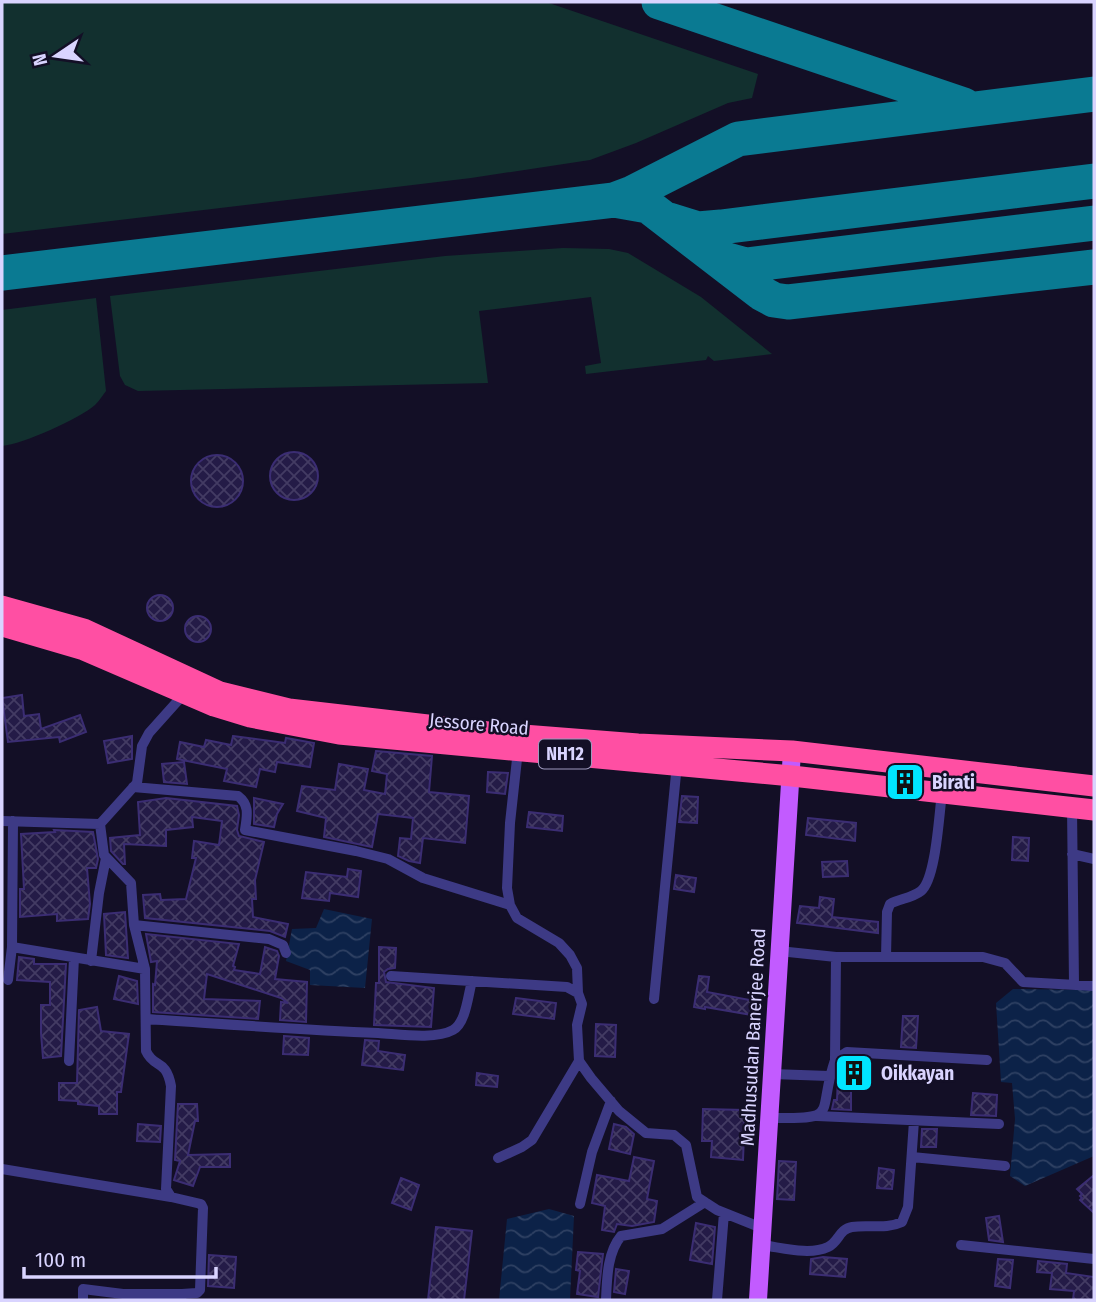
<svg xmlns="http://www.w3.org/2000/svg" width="1096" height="1302" font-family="'Fira Sans Condensed',sans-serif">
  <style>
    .green { fill: #12302f }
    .water { fill: url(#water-waves) }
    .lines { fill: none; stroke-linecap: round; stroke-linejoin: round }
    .taxiway { stroke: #0a7a92; stroke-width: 35 }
    .building { fill: url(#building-cross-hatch); stroke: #3b2d73; stroke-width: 2 }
    .street { stroke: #3d3a85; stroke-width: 10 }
    .primary { stroke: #c25bff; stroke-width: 18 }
    .highway { stroke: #ff4fa3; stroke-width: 21 }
    .labels { text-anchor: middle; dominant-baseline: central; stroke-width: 5; stroke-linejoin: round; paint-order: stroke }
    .shield { fill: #130f26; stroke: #9e99be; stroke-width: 2 }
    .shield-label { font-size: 18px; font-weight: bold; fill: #d9d4ff }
    .street-label { font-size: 19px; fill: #d9d4ff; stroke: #130f26 }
    .poi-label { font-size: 19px; font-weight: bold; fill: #d9d4ff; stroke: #130f26; text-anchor: start }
  </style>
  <defs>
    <pattern id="water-waves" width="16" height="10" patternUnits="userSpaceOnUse" patternTransform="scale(1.75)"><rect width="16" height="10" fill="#0c2248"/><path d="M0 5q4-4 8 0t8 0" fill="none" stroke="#2f4163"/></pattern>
    <pattern id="building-cross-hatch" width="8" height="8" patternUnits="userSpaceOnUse" patternTransform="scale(1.75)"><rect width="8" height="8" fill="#241b47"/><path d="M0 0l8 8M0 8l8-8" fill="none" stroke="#433b63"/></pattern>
  </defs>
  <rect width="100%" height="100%" fill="#130f26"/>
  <path class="green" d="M2,2H546L758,74L752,98L728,103L636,143L590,160L471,178L2,234Z
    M563,248L609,249L628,253L701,297L772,354L714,361L708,356L706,360L586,374L585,366L601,363L591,297L479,311L488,383L138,391L125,385L120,376L110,296L445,256Z
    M96,298L106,391C103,395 99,401 95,405C79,419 23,444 2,446V310Z"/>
  <path class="water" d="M324,909L372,919L365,988L310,985V970L286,961L292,929L316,928Z
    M1013,989L1094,990V1156L1025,1186L1010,1176L1015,1119L1012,1083L1001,1082L996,1003Z
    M549,1209L574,1216L570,1300H499L507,1219Z"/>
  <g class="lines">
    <path class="taxiway" d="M659,2L964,105
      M614,200L648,206L761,293L774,300L788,302L1094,267
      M669,220L698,229L721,227L1094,181
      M717,257L746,265L1094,223
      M2,273L614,200L630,194L738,139L1094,94"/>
  </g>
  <path class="building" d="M270 476a24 24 0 1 1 48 0a24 24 0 1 1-48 0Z
    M191 481a26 26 0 1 1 52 0a26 26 0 1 1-52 0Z
    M147 608a13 13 0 1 1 26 0a13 13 0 1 1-26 0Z
    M185 629a13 13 0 1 1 26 0a13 13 0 1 1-26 0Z
    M22,695L24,716L39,714L41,729L80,715L86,732L60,742L59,737L8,742L2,698Z
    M132,736V759L108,763L104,741Z
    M233,736L285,743L286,738L314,743L310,767L277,762L275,772L260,769L256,787L224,781L227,769L177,759L180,742L204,747L206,740L231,745Z
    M376,751L432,756L429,792L469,796L465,843L423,838L420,863L409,861L398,856L400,838L411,839L413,818L378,814L372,847L324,837L326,818L297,811L302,786L335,790L339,764L368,769L364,790L385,794L387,774L372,771Z
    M184,762L187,784L164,782L162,764Z
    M488,772L508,773L505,794L487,792Z
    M682,796L698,797L697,823L679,822Z
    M166,798L237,806L239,815L237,830L239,836L264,842L255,880L256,899H252L253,917L288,924L285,937L270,931L145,918L143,895L160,894L161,900L186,899L196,858H192L194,841L219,845L222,821L192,817L193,827L166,830V846L124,844L125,864H123L111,851L110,838L140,835L138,802Z
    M254,798L283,804L277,814L274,827L254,824Z
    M529,812L563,816L562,831L527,827Z
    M808,818L856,823L855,841L806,835Z
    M54,830L93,832L98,859L96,868H87L90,904L88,919L57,921V914L20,917V889H24L21,834L55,832Z
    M1013,837L1029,838L1028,861L1012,860Z
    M847,861L848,876L823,877L822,862Z
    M348,869L361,871L358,897L330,893L329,901L302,898L306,872L347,877Z
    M676,875L696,878L694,892L674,889Z
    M820,897L834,899L832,917L878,922V933L797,923L800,906L819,908Z
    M125,912L128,958L106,955L104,914Z
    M146,934L239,944L233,966L235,967L234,970L260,974L265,947L277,951L279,956L275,979L307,982L306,1022L280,1020L281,1002L288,1003L281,998L207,974L204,999L260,1001L258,1019L153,1012V984L155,985L157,961L151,962Z
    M379,947L396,948L395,968L388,969L384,972L386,982L434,988L431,1027L374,1025L376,983H379Z
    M19,957L34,959V964H66L61,1056L43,1058L41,1033V1005H50V982L17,980Z
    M119,976L137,981L138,1004L114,999Z
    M699,976L709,977L707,992L755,1001L752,1015L705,1007V1009L694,1007Z
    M516,998L556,1003L554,1019L513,1014Z
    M97,1007L101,1031L129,1034L121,1092H117V1114H99V1106L78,1104V1101L59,1100V1083H77L79,1010Z
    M903,1016H918L916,1048L901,1047Z
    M596,1024L616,1025L615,1057L595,1056Z
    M284,1036L309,1038L308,1055L283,1054Z
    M365,1040L379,1041L378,1051L405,1055L403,1070L362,1065Z
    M848,1061L871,1062L870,1086L851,1085V1110L832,1109L834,1100H837L838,1078L842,1065Z
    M477,1073L498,1076L497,1087L476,1085Z
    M973,1093L997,1095L996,1116L971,1115Z
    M178,1104H197L198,1121H195L188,1155L230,1154V1167H200L193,1186L174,1180L180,1161L175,1160Z
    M703,1109L745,1110L743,1160L711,1157L712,1141H702Z
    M138,1124L161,1126L160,1142L137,1141Z
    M614,1124L626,1127L634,1134L630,1154L609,1149Z
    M922,1129H937L936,1147H921Z
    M634,1157L654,1161L647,1199L657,1201L654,1222L632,1226L617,1224L614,1232L602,1230L605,1206L592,1203L597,1175L629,1181Z
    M779,1161L796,1162L794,1200L777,1199Z
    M879,1168L894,1170L892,1189L877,1188Z
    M1094,1175V1213L1080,1200L1082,1198L1080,1196L1082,1194L1077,1189Z
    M401,1178L419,1185L411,1210L392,1203Z
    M999,1216L1003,1242L989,1240L986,1218Z
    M696,1223L715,1227L712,1264L690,1260Z
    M436,1227L472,1231L464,1300H428Z
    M578,1252L603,1254L598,1297L577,1294L580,1271L576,1270Z
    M209,1255L236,1257L234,1288L208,1286Z
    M823,1257L847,1259L845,1277L810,1274L811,1259Z
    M998,1259L1013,1260L1010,1288L995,1286Z
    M1038,1261L1067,1264L1066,1273L1094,1277V1300H1073L1074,1291L1050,1289L1052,1273L1037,1272Z
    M616,1269L629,1271L625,1294L614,1292Z"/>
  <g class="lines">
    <path class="street" d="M518,750L510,823L507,888L510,905L517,918L559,943L570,955L577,968L578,993L582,1004L577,1025L579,1061L591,1078L619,1111L646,1133L674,1135L686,1145L697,1197L717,1210L762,1228
      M133,787L238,796C250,805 247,816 245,830L356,851L388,859L423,878L510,905
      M1072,808L1074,984
      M2,821L100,824L137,783L142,746L149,733L183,695
      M100,824L104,855L131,883L134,925L145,969L146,1051C154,1069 166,1058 171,1086L166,1189L171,1197L201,1204L203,1208L200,1290L197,1293L182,1294
      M1072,854L1094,859
      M134,925L269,939L283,945L286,953
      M12,947L145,969
      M779,951L836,957H983L1005,963L1023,982L1094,986
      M886,957L887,912L890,904C899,899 912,898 921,891C936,879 939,814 942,793
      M91,961L99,893L106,858
      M391,976L567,987L578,993
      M8,980L12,947L13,821
      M654,999L677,764
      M146,1019C223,1024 301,1030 378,1033C398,1034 435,1040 453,1030C466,1023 468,995 472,981
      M835,1060L836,957
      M69,1061L74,958
      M772,1074L829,1076
      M817,1116L999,1124
      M770,1118C842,1119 816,1116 835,1060L847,1052L987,1060
      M912,1157L1005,1166
      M498,1158L522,1147L532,1140L579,1061
      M2,1169L171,1197
      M580,1204L592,1152L611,1101
      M761,1245C780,1247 809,1256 828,1247C839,1242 839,1229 852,1227C870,1224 885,1230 902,1222L908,1207L914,1121
      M961,1245L1094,1259
      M83,1300V1289L123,1294H182L181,1300
      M606,1300C607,1279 607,1253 621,1236L662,1229L705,1202
      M717,1300L724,1213"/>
    <path class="primary" d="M758,1300L792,751"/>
    <path class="highway" d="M2,606L84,629L220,692L289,709L497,733L638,744L792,751L1094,786
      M2,626L84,650L214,706L250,717L339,734L792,776L1094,810"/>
  </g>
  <defs>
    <g id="building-square" transform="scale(2.0125)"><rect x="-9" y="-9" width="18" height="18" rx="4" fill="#00e5ff" stroke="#130f26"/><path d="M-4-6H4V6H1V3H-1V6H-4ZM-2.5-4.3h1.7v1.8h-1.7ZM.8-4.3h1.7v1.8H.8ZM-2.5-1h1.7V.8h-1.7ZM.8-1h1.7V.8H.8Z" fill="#111"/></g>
  </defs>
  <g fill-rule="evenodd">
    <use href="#building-square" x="905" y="782"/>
    <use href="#building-square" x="854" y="1073"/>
  </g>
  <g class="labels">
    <rect class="shield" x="539" y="739.5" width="52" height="29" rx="5"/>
    <g class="shield-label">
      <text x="565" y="754">NH12</text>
    </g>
    <g class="street-label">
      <text transform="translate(479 724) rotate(5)">Jessore Road</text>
      <text transform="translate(753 1037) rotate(-87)">Madhusudan Banerjee Road</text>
    </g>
    <g class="poi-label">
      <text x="932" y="782">Birati</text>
      <text x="881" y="1073">Oikkayan</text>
    </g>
  </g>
  <rect width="1096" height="1302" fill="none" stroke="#d9d4ff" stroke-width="7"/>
  <g transform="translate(56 56) rotate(257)" stroke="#130f26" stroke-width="5" paint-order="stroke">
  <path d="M0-5L12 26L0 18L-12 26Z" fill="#d9d4ff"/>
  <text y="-10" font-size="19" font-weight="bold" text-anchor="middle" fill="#d9d4ff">N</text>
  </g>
  <path d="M24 1267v10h192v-10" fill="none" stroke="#d9d4ff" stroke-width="3.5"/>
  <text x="35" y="1267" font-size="21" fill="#d9d4ff" stroke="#130f26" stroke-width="5" paint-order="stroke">100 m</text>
</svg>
